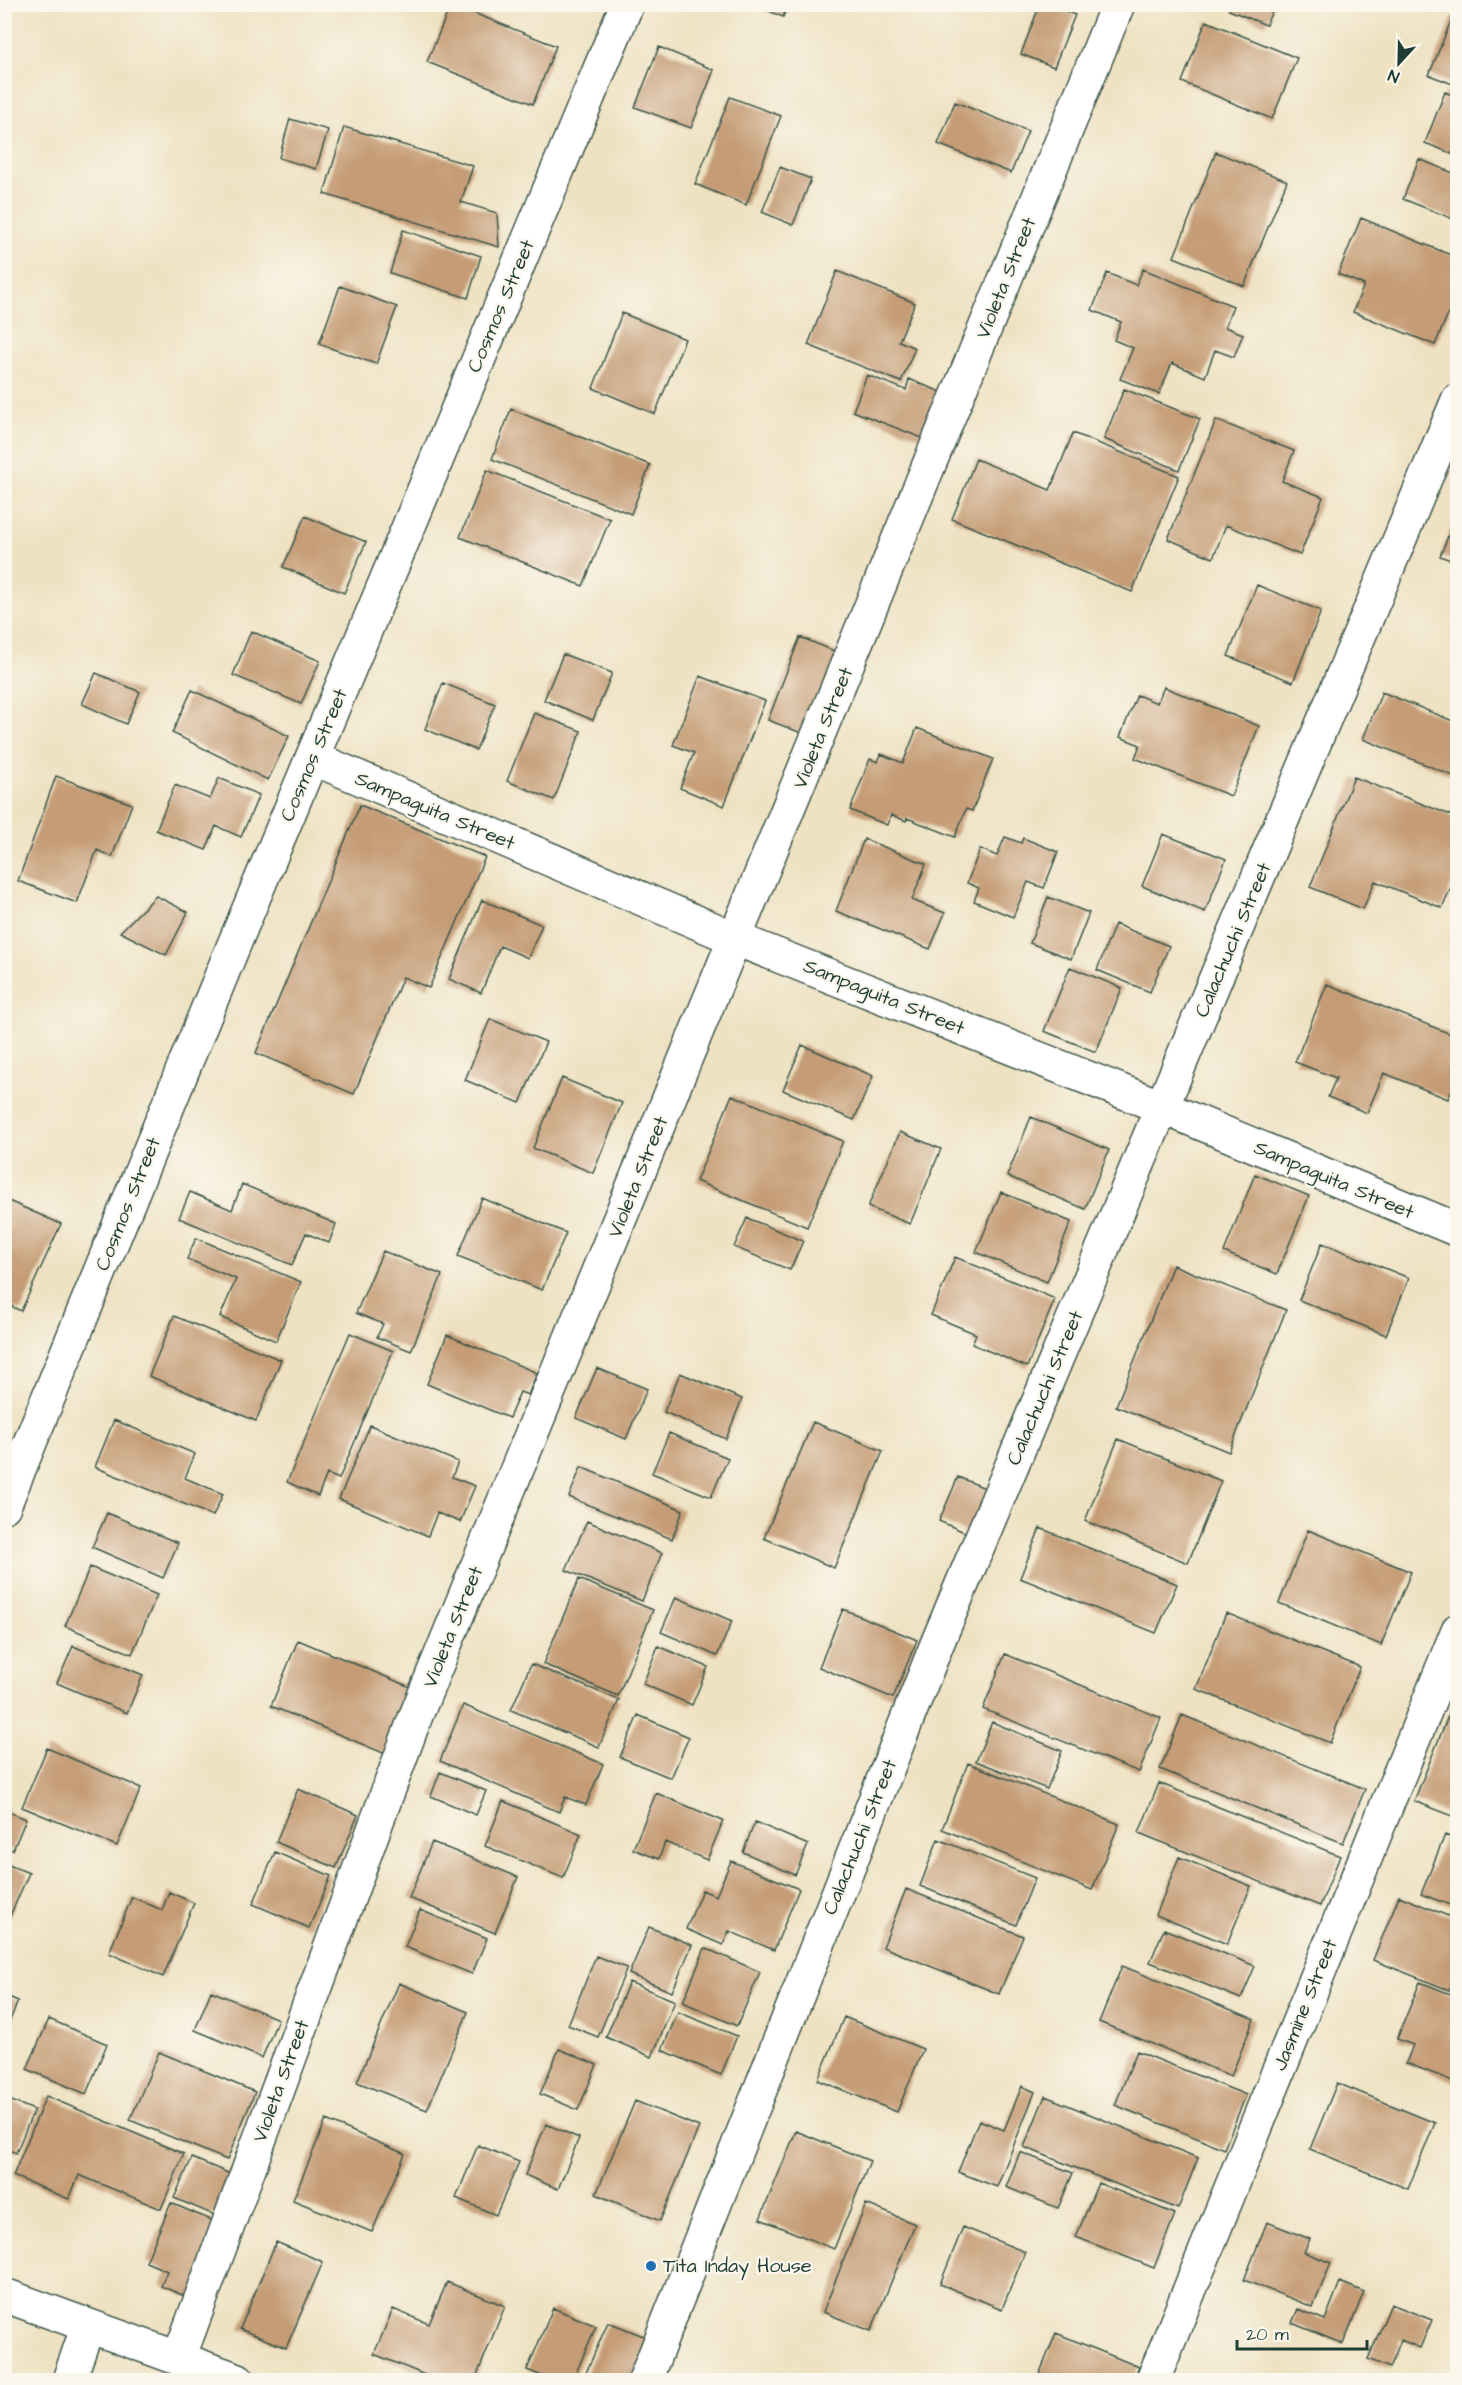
<svg xmlns="http://www.w3.org/2000/svg" width="1462" height="2385" font-family="'Architects Daughter',sans-serif">
  <style>
    .building { fill: #c59c76 }
    .lines { fill: none; stroke-linecap: round; stroke-linejoin: round }
    .minor-casing { stroke: #3e5649; stroke-width: 36 }
    .minor { stroke: #fff; stroke-width: 33 }
    .poi-dot { fill: #1f6fb2; stroke: #fbf7ec; stroke-width: 2 }
    .labels { text-anchor: middle; dominant-baseline: central; stroke-width: 4.5; stroke-linejoin: round; paint-order: stroke }
    .street-label { font-size: 20px; fill: #1f3d34; stroke: #fbf7ec }
    .poi-label { font-size: 20px; fill: #1f3d34; stroke: #fbf7ec; text-anchor: start }
  </style>
  <rect width="100%" height="100%" fill="#fbf7ec"/>
  <filter id="ink" filterUnits="userSpaceOnUse"><feTurbulence type="fractalNoise" baseFrequency=".0167" numOctaves="2"/><feDisplacementMap in="SourceGraphic" scale="12" xChannelSelector="R" yChannelSelector="G"/><feConvolveMatrix kernelMatrix="1 2 1 2 8 2 1 2 1" color-interpolation-filters="sRGB"/></filter>
  <filter id="wash" filterUnits="userSpaceOnUse"><feTurbulence type="fractalNoise" baseFrequency=".008" numOctaves="4" result="noise"/><feDisplacementMap in="SourceGraphic" scale="24" xChannelSelector="R" yChannelSelector="G"/><feGaussianBlur stdDeviation="1.35" result="paint"/><feColorMatrix in="noise" values="0 0 0 0 0 0 0 0 0 0 0 0 0 0 0 0 0 1.4 0 .05"/><feComposite in="paint" operator="in"/></filter>
  <g filter="url(#wash)">
    <rect width="100%" height="100%" fill="#eee2c3"/>
    <g id="blocks">
      <path class="building" d="M451,4L556,46L533,104L427,62Z
        M752,4H788L783,17Z
        M1040,4H1048L1075,15L1054,67L1021,54Z
        M1232,4H1275L1266,25L1229,10Z
        M1453,16L1458,18V86L1429,75Z
        M1206,21L1297,58L1272,119L1182,82Z
        M659,47L714,70L691,128L635,107Z
        M1445,92L1458,97V156L1425,143Z
        M730,97L781,116L746,205L695,184Z
        M955,102L1028,131L1011,173L938,144Z
        M290,119L328,130L316,169L279,158Z
        M344,127L473,166L461,202L497,213L499,247L324,194Z
        M1216,152L1287,181L1244,286L1174,257Z
        M1419,159L1458,175V221L1403,199Z
        M780,167L811,179L793,225L762,212Z
        M1361,218L1458,258V290L1435,345L1353,312L1364,285L1338,274Z
        M403,230L481,256L468,298L390,273Z
        M1143,269L1233,306L1225,327L1243,334L1234,357L1215,350L1205,377L1172,363L1159,394L1120,379L1133,348L1114,340L1121,322L1092,310L1107,273L1136,285Z
        M837,271L915,303L899,341L915,348L901,382L808,345Z
        M340,286L397,307L376,364L319,344Z
        M622,313L685,339L655,414L593,388Z
        M867,375L906,390L909,379L946,394L927,440L853,411Z
        M1124,389L1200,419L1179,470L1104,439Z
        M511,409L650,465L631,514L492,459Z
        M1216,420L1294,451L1282,481L1323,497L1300,555L1226,525L1213,558L1168,539Z
        M1073,433L1179,476L1132,592L952,519L976,459L1050,490Z
        M487,470L610,519L583,586L460,537Z
        M1457,514H1458V563L1440,556Z
        M305,516L366,542L344,593L283,567Z
        M1257,585L1321,611L1293,682L1228,656Z
        M251,631L320,661L301,704L233,675Z
        M800,637L844,655L812,737L768,720Z
        M563,654L612,673L593,720L544,700Z
        M96,673L140,692L126,724L82,704Z
        M700,676L765,701L724,806L680,788L694,753L673,745Z
        M443,683L495,704L476,750L425,729Z
        M1164,687L1259,726L1231,796L1135,758L1140,745L1120,737L1137,695L1157,703Z
        M192,690L289,736L268,780L172,733Z
        M1382,692L1458,723V778L1363,739Z
        M534,713L581,731L554,800L507,781Z
        M917,728L993,759L972,811L966,809L955,837L907,818L906,821L891,815L887,825L850,810L870,759L878,762L881,754L903,763Z
        M56,776L132,804L112,857L97,850L77,903L18,881Z
        M1354,777L1458,818V871L1442,908L1375,881L1363,909L1310,887Z
        M219,778L259,795L241,837L216,826L206,850L156,830L175,785L210,799Z
        M360,805L485,857L429,988L403,977L354,1094L256,1053Z
        M1163,834L1226,859L1205,912L1142,886Z
        M1005,837L1021,843L1023,838L1058,852L1044,888L1028,882L1013,917L974,901L979,888L967,883L980,849L997,856Z
        M864,839L926,864L912,900L945,913L930,949L836,911Z
        M156,896L188,912L166,955L120,932Z
        M1048,897L1089,913L1071,959L1030,943Z
        M482,900L542,925L528,958L500,946L481,993L449,979Z
        M1115,924L1169,946L1150,992L1097,970Z
        M1070,967L1122,988L1096,1052L1044,1031Z
        M1327,984L1458,1037V1076L1448,1099L1384,1073L1367,1113L1328,1097L1336,1078L1295,1062Z
        M490,1019L546,1042L520,1103L465,1080Z
        M802,1045L873,1076L854,1120L783,1090Z
        M562,1078L622,1103L593,1173L533,1148Z
        M732,1095L843,1141L807,1227L696,1181Z
        M1031,1117L1109,1150L1085,1209L1007,1176Z
        M900,1132L941,1149L910,1224L868,1207Z
        M1255,1174L1309,1196L1277,1274L1224,1252Z
        M242,1184L336,1224L329,1243L306,1233L292,1265L179,1218L190,1192L232,1210Z
        M1001,1192L1071,1222L1047,1282L976,1252Z
        M482,1198L566,1233L542,1290L458,1256Z
        M4,1199L61,1224L21,1311L4,1303Z
        M747,1218L803,1241L790,1270L734,1247Z
        M196,1238L301,1282L276,1341L220,1317L236,1279L187,1259Z
        M1322,1243L1409,1278L1386,1335L1299,1300Z
        M383,1251L442,1275L411,1351L377,1337L383,1324L356,1313Z
        M955,1257L1055,1299L1027,1367L972,1344L976,1334L931,1315Z
        M1173,1265L1286,1310L1229,1452L1116,1406Z
        M174,1316L281,1360L256,1421L149,1376Z
        M350,1333L393,1351L339,1479L327,1474L318,1496L287,1482Z
        M447,1335L537,1373L528,1395L520,1392L509,1418L427,1384Z
        M597,1368L647,1389L626,1439L576,1418Z
        M680,1373L742,1399L726,1439L664,1412Z
        M114,1420L195,1454L185,1478L223,1494L213,1516L95,1467Z
        M813,1422L883,1451L834,1568L764,1538Z
        M370,1425L458,1462L452,1477L475,1486L460,1522L437,1513L428,1536L339,1499Z
        M669,1433L728,1458L711,1497L652,1473Z
        M1118,1439L1221,1481L1188,1563L1085,1521Z
        M581,1467L683,1510L672,1539L569,1497Z
        M958,1477L997,1493L978,1538L939,1521Z
        M107,1513L178,1543L163,1578L92,1547Z
        M587,1521L662,1553L642,1601L566,1570Z
        M1040,1528L1177,1584L1156,1633L1020,1578Z
        M1308,1530L1411,1572L1381,1645L1279,1603Z
        M90,1567L157,1595L132,1654L65,1626Z
        M579,1579L653,1610L618,1696L543,1664Z
        M676,1597L732,1621L717,1656L661,1632Z
        M843,1609L917,1640L893,1698L819,1667Z
        M1226,1613L1360,1667L1330,1743L1196,1689Z
        M298,1640L415,1689L388,1755L271,1706Z
        M73,1646L143,1675L127,1713L57,1683Z
        M658,1646L708,1667L692,1705L643,1684Z
        M1005,1654L1161,1718L1139,1772L983,1709Z
        M531,1664L619,1700L599,1747L511,1710Z
        M1457,1694H1458V1818L1414,1801Z
        M463,1705L603,1764L586,1805L565,1797L559,1812L440,1761Z
        M638,1715L689,1737L671,1778L620,1757Z
        M1182,1715L1365,1789L1343,1843L1160,1769Z
        M992,1722L1062,1751L1047,1789L976,1761Z
        M47,1748L141,1788L117,1846L22,1807Z
        M968,1763L1119,1824L1092,1890L942,1829Z
        M440,1772L486,1791L476,1815L431,1796Z
        M1159,1783L1340,1856L1320,1906L1139,1833Z
        M298,1789L358,1815L336,1868L276,1842Z
        M656,1793L723,1821L707,1860L665,1842L659,1859L633,1849Z
        M503,1801L581,1834L563,1878L485,1846Z
        M4,1810L26,1819L13,1850L4,1847Z
        M755,1822L808,1845L795,1875L743,1852Z
        M1445,1835L1458,1840V1908L1421,1894Z
        M938,1839L1035,1878L1016,1925L920,1886Z
        M432,1842L518,1877L495,1933L409,1898Z
        M275,1852L331,1876L309,1928L253,1904Z
        M1179,1857L1251,1886L1227,1944L1156,1915Z
        M731,1861L799,1889L774,1950L729,1931L723,1945L686,1929L702,1890L716,1896Z
        M4,1863L29,1873L10,1916L4,1914Z
        M906,1889L1023,1936L999,1994L883,1947Z
        M169,1892L194,1903L163,1977L109,1953L132,1897L162,1910Z
        M1399,1896L1458,1920V1968L1449,1990L1373,1960Z
        M420,1910L487,1938L472,1974L405,1947Z
        M649,1927L692,1945L672,1992L629,1974Z
        M1164,1929L1255,1966L1241,1999L1150,1962Z
        M705,1948L760,1972L737,2026L683,2002Z
        M596,1956L627,1968L598,2037L568,2025Z
        M1122,1966L1254,2019L1231,2076L1099,2022Z
        M629,1982L675,2001L652,2057L606,2037Z
        M1420,1982L1458,1997V2083L1406,2063L1413,2045L1397,2039Z
        M399,1983L468,2012L427,2110L357,2082Z
        M211,1991L278,2019L262,2058L195,2030Z
        M4,1995L18,2001L5,2033H4Z
        M678,2012L737,2036L721,2075L662,2050Z
        M844,2017L923,2049L897,2112L818,2080Z
        M49,2019L107,2044L86,2094L27,2069Z
        M559,2049L597,2065L578,2110L540,2094Z
        M1137,2051L1246,2095L1224,2149L1115,2105Z
        M159,2052L255,2092L227,2160L130,2120Z
        M1337,2083L1435,2123L1408,2189L1310,2149Z
        M1022,2086L1035,2092L997,2187L958,2172L979,2120L1004,2130Z
        M46,2096L184,2154L161,2209L79,2175L69,2199L13,2176Z
        M1045,2096L1198,2158L1178,2209L1024,2147Z
        M4,2098L34,2110L16,2153L4,2148Z
        M635,2101L699,2127L660,2221L596,2194Z
        M326,2120L405,2154L372,2232L293,2200Z
        M546,2124L579,2138L558,2189L525,2175Z
        M796,2131L870,2161L834,2249L760,2219Z
        M478,2145L519,2162L496,2215L456,2198Z
        M1020,2152L1073,2173L1058,2208L1006,2187Z
        M192,2158L240,2178L224,2219L174,2198Z
        M1098,2183L1175,2214L1154,2268L1076,2237Z
        M171,2203L225,2226L194,2300L161,2286L167,2271L146,2262Z
        M866,2204L915,2224L871,2331L823,2312Z
        M1267,2222L1310,2239L1304,2252L1331,2263L1313,2307L1244,2280Z
        M963,2227L1025,2252L1002,2309L940,2284Z
        M276,2242L323,2262L286,2348L240,2329Z
        M447,2282L505,2306L475,2380H437L374,2354L393,2309L429,2324Z
        M1340,2282L1364,2292L1343,2344L1292,2323L1298,2309L1325,2320Z
        M1391,2304L1432,2320L1420,2348L1401,2340L1390,2368L1368,2359Z
        M553,2308L596,2326L573,2380H552L527,2370Z
        M608,2322L651,2339L634,2380H583Z
        M1056,2333L1139,2367L1133,2380H1037Z"/>
    </g>
  </g>
  <g filter="url(#ink)">
    <use href="#blocks" fill-opacity="0" stroke="#3e5649" stroke-width="1.5"/>
    <g class="lines">
      <g class="minor-casing">
        <path id="minor" d="M313,758L736,939L1164,1108L1458,1230
          M4,1506L233,947L627,4
          M4,2295L238,2380
          M179,2358L415,1718L1118,4
          M69,2380L88,2326
          M645,2380L937,1644L1458,400
          M1153,2380L1458,1630"/>
      </g>
      <use href="#minor" class="minor"/>
    </g>
  </g>
  <circle class="poi-dot" cx="651" cy="2266" r="6"/>
  <g class="labels">
    <g class="street-label">
      <text transform="translate(1006 278) rotate(-68)">Violeta Street</text>
      <text transform="translate(501 306) rotate(-67)">Cosmos Street</text>
      <text transform="translate(823 728) rotate(-68)">Violeta Street</text>
      <text transform="translate(314 755) rotate(-67)">Cosmos Street</text>
      <text transform="translate(435 811) rotate(23)">Sampaguita Street</text>
      <text transform="translate(1233 940) rotate(-67)">Calachuchi Street</text>
      <text transform="translate(884 997) rotate(22)">Sampaguita Street</text>
      <text transform="translate(638 1177) rotate(-68)">Violeta Street</text>
      <text transform="translate(1334 1180) rotate(23)">Sampaguita Street</text>
      <text transform="translate(128 1204) rotate(-68)">Cosmos Street</text>
      <text transform="translate(1045 1388) rotate(-67)">Calachuchi Street</text>
      <text transform="translate(453 1627) rotate(-68)">Violeta Street</text>
      <text transform="translate(860 1837) rotate(-68)">Calachuchi Street</text>
      <text transform="translate(1305 2005) rotate(-68)">Jasmine Street</text>
      <text transform="translate(281 2081) rotate(-70)">Violeta Street</text>
    </g>
    <g class="poi-label">
      <text x="663" y="2266">Tita Inday House</text>
    </g>
  </g>
  <rect width="1462" height="2385" fill="none" stroke="#fbf7ec" stroke-width="24"/>
  <g transform="translate(1399 63) rotate(202)" stroke="#fbf7ec" stroke-width="4.5" paint-order="stroke">
  <path d="M0-4.5L10 22L0 15L-10 22Z" fill="#1f3d34"/>
  <text y="-9" font-size="16" font-weight="bold" text-anchor="middle" fill="#1f3d34">N</text>
  </g>
  <path d="M1237 2340v9h130v-9" fill="none" stroke="#1f3d34" stroke-width="3"/>
  <text x="1246" y="2340" font-size="18" fill="#1f3d34" stroke="#fbf7ec" stroke-width="4.5" paint-order="stroke">20 m</text>
</svg>
